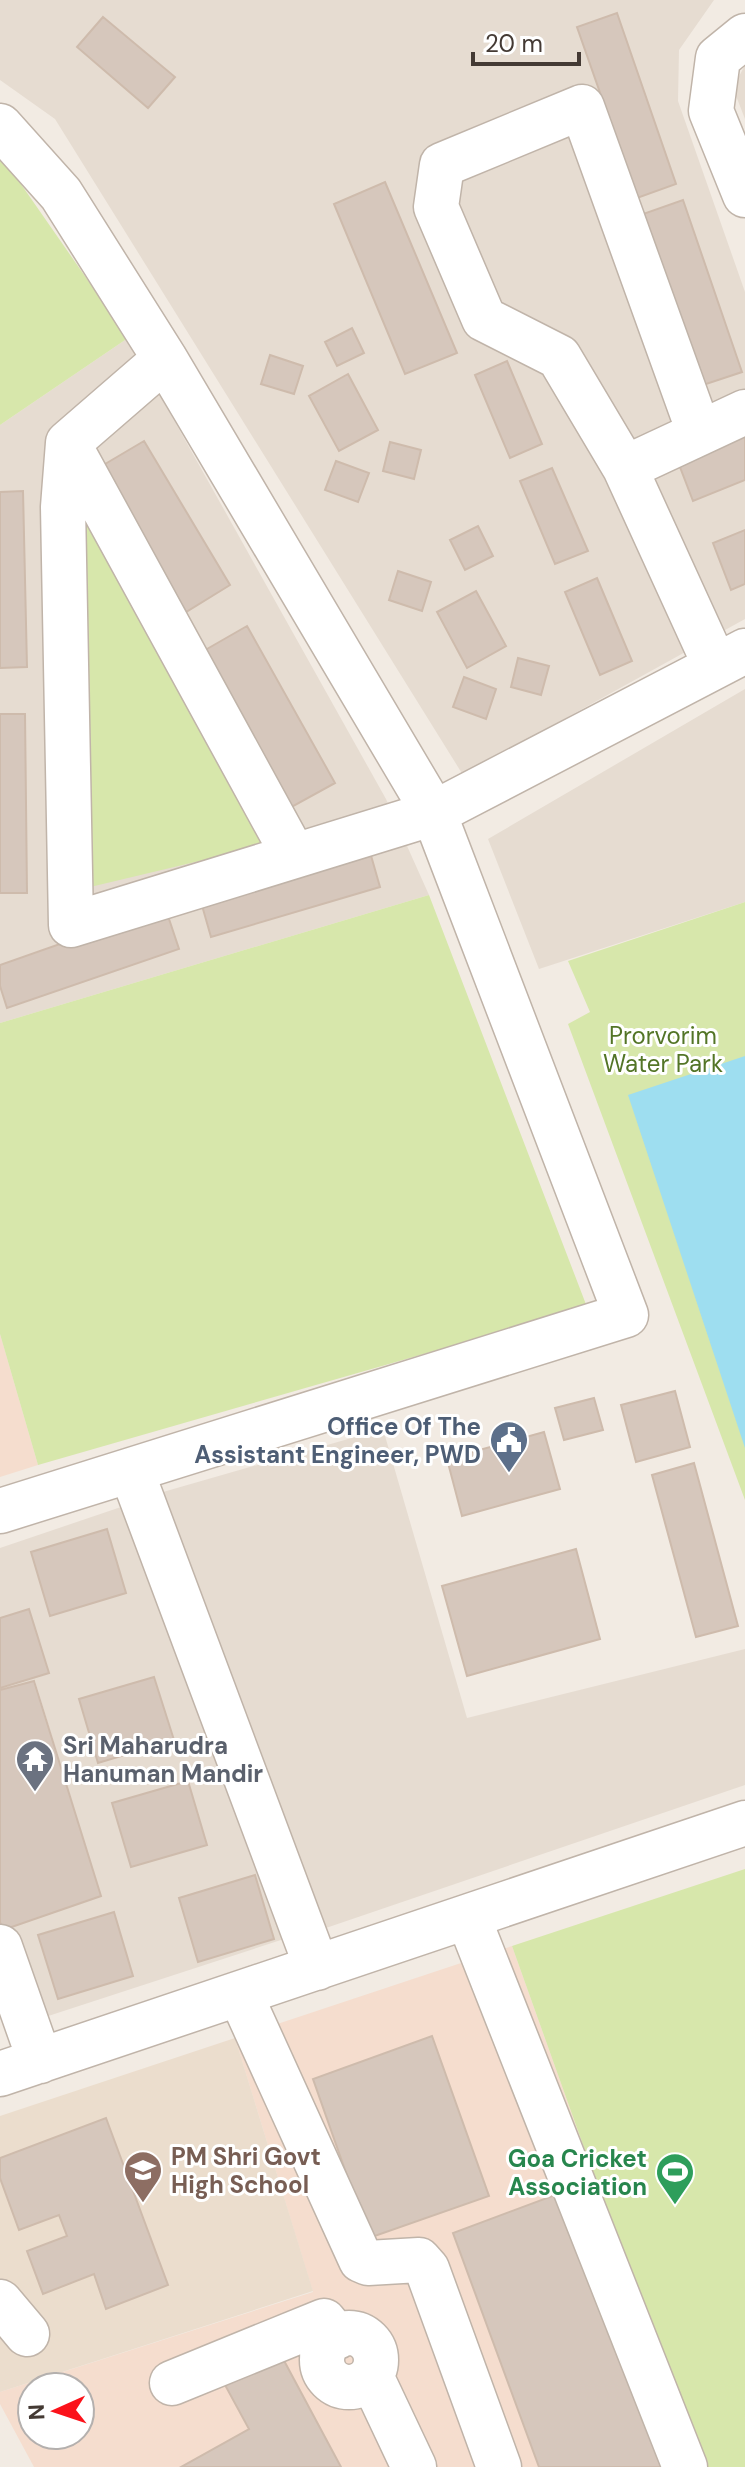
<svg xmlns="http://www.w3.org/2000/svg" width="745" height="2467" font-family="'DM Sans',sans-serif">
  <style>
    .residential { fill: #e6dcd1 }
    .commercial { fill: #f5ddce; fill-rule: evenodd }
    .education { fill: #ebddcd }
    .green { fill: #d7e7ab }
    .water { fill: #9edef0 }
    .building { fill: #d6c7bc; stroke: #cebbac; stroke-width: 2 }
    .lines { fill: none; stroke-linecap: round; stroke-linejoin: round }
    .minor-casing { stroke: #c0b4a9; stroke-width: 47 }
    .minor { stroke: #fff; stroke-width: 44 }
    .labels { text-anchor: middle; dominant-baseline: central; stroke-width: 6; stroke-linejoin: round; paint-order: stroke }
    .park-label { font-size: 24px; fill: #537527; stroke: #fff }
    .service-label { font-size: 24px; font-weight: bold; fill: #4e5e75; stroke: #fff; text-anchor: end }
    .worship-label { font-size: 24px; font-weight: bold; fill: #5b616d; stroke: #fff; text-anchor: start }
    .education-label { font-size: 24px; font-weight: bold; fill: #785e54; stroke: #fff; text-anchor: start }
    .leisure-label { font-size: 24px; font-weight: bold; fill: #27864d; stroke: #fff; text-anchor: end }
  </style>
  <rect width="100%" height="100%" fill="#f2ebe3"/>
  <path class="residential" d="M0,0H714L679,50L678,101L745,292V619L463,775L55,119L0,80Z
    M745,65V119L733,88Z
    M128,338L386,799L429,895L0,1023V425Z
    M745,689V902L539,969L488,839Z
    M383,1429L467,1718L745,1649V1785L323,1929L163,1492Z
    M121,1507L284,1939L36,2020L3,1930L101,1896L35,1681L0,1690V1548Z"/>
  <path class="commercial" d="M0,1334L38,1465L0,1477Z
    M512,1946L698,2467H34L0,2404V2392L313,2292L235,2038ZM32,2387H80V2435H32Z"/>
  <path class="education" d="M235,2038L313,2291L0,2392V2116Z"/>
  <path class="green" d="M0,154L128,338L0,425Z
    M80,495L275,843L86,888Z
    M429,895L587,1307L38,1465L0,1334V1023Z
    M745,902V1500L568,1024L590,1012L568,961Z
    M745,1869V2467H698L512,1946Z"/>
  <path class="water" d="M745,1056V1448L628,1095Z"/>
  <path class="building" d="M617,13L676,184L637,198L577,27Z
    M103,17L175,77L148,108L77,47Z
    M385,182L457,353L405,374L334,204Z
    M683,200L742,372L703,385L643,214Z
    M352,328L364,353L337,366L325,342Z
    M270,355L303,366L294,394L261,384Z
    M507,361L542,444L510,458L475,375Z
    M348,374L378,430L339,451L309,396Z
    M745,426V480L693,501L675,454Z
    M144,441L230,585L186,612L100,467Z
    M390,442L421,450L414,479L383,471Z
    M336,461L369,473L358,502L325,490Z
    M552,468L588,551L555,564L520,481Z
    M23,491L27,667L0,668V492Z
    M478,526L493,556L465,570L450,540Z
    M745,530V584L731,590L713,543Z
    M398,571L431,582L422,611L389,600Z
    M597,578L632,661L600,675L565,592Z
    M476,591L506,646L467,668L437,612Z
    M247,626L335,783L288,809L200,653Z
    M518,658L549,666L541,695L511,687Z
    M464,677L496,689L486,719L453,707Z
    M0,714H25L27,893H0Z
    M368,845L380,887L211,937L199,895Z
    M165,907L179,949L7,1008L0,986V965Z
    M675,1391L690,1447L636,1462L621,1405Z
    M594,1398L603,1430L564,1440L555,1408Z
    M544,1432L560,1489L462,1516L447,1459Z
    M694,1463L738,1626L696,1637L652,1475Z
    M107,1529L126,1593L50,1616L31,1552Z
    M576,1549L600,1639L467,1676L442,1586Z
    M29,1609L49,1673L0,1688V1618Z
    M154,1677L174,1740L98,1763L79,1699Z
    M34,1681L101,1896L3,1930L0,1922V1690Z
    M188,1781L207,1845L131,1867L112,1803Z
    M255,1875L274,1939L198,1962L179,1898Z
    M114,1912L133,1976L58,1999L38,1935Z
    M432,2036L489,2196L369,2238L313,2079Z
    M106,2118L168,2285L106,2309L94,2274L43,2294L27,2251L67,2236L59,2215L19,2230L0,2178V2158Z
    M563,2192L662,2467H539L453,2233Z
    M281,2355L341,2467H181L249,2429L225,2385Z"/>
  <g class="lines">
    <g class="minor-casing">
      <path id="minor" d="M745,36L718,58L711,111L745,195
        M0,126L61,194L165,359L434,813L626,1315L0,1511
        M165,359L68,443L63,507L71,925L434,813L745,651
        M699,432L582,107L442,165L436,207L484,319L559,357L625,468L715,665
        M68,443L294,856
        M625,468L745,412
        M131,1470L317,1968
        M468,1917L685,2467
        M0,1947L40,2061
        M240,1994L361,2260L368,2263L419,2260L427,2269L499,2467
        M0,2074L745,1823
        M0,2302L27,2334
        M322 2360a27 27 0 1 1 54 0a27 27 0 1 1-54 0Z
        M371,2376L414,2467
        M172,2383L324,2321L337,2337"/>
    </g>
    <use href="#minor" class="minor"/>
  </g>
  <defs>
    <g id="civic-pin" transform="scale(2)"><path d="M0 17L-7.5 6A9.5 9.5 0 1 1 7.5 6Z" fill="#5c6f8a" stroke="#fff"/><path d="M-.6-6.5H3V-4.5H.6V-3L4-1V1h2V6H-6V1h2V-1L-.6-3ZM-1.2 2.5V6h2.4V2.5Z" fill="#fff"/></g>
    <g id="temple-pin" transform="scale(2)"><path d="M0 17L-7.5 6A9.5 9.5 0 1 1 7.5 6Z" fill="#6b7280" stroke="#fff"/><path d="M0-6L5-2H3V0L6.5 2.5H4V6H1.5V3h-3V6H-4V2.5H-6.5L-3 0V-2H-5Z" fill="#fff"/></g>
    <g id="school-pin" transform="scale(2)"><path d="M0 17L-7.5 6A9.5 9.5 0 1 1 7.5 6Z" fill="#8d6e63" stroke="#fff"/><path d="M0-5L7-2L0 1L-7-2ZM-4 1L0 2.5L4 1V4Q0 6-4 4Z" fill="#fff"/></g>
    <g id="stadium-pin" transform="scale(2)"><path d="M0 17L-7.5 6A9.5 9.5 0 1 1 7.5 6Z" fill="#2e9e5b" stroke="#fff"/><path d="M0-5a6.5 5 0 1 0 0 10a6.5 5 0 1 0 0-10ZM-3.5-1.8h7v3.6h-7Z" fill="#fff"/></g>
  </defs>
  <g fill-rule="evenodd">
    <use href="#civic-pin" x="509" y="1440"/>
    <use href="#temple-pin" x="35" y="1759"/>
    <use href="#school-pin" x="143" y="2170"/>
    <use href="#stadium-pin" x="675" y="2172"/>
  </g>
  <g class="labels">
    <g class="park-label">
      <text x="663" y="1035">Prorvorim<tspan x="663" dy="28">Water Park</tspan></text>
    </g>
    <g class="service-label">
      <text x="481" y="1426">Office Of The<tspan x="481" dy="28">Assistant Engineer, PWD</tspan></text>
    </g>
    <g class="worship-label">
      <text x="63" y="1745">Sri Maharudra<tspan x="63" dy="28">Hanuman Mandir</tspan></text>
    </g>
    <g class="education-label">
      <text x="171" y="2156">PM Shri Govt<tspan x="171" dy="28">High School</tspan></text>
    </g>
    <g class="leisure-label">
      <text x="647" y="2158">Goa Cricket<tspan x="647" dy="28">Association</tspan></text>
    </g>
  </g>
  <g transform="translate(56 2411) rotate(267)"><circle r="38" fill="#ffffff" stroke="#b4b0ae" stroke-width="2"/>
  <path d="M0-6L14 30L0 20L-14 30Z" fill="#fb121a"/>
  <text y="-12" font-size="22" font-weight="bold" text-anchor="middle" fill="#443a34">N</text>
  </g>
  <path d="M473 52v12h106v-12" fill="none" stroke="#443a34" stroke-width="4"/>
  <text x="485" y="52" font-size="24" fill="#443a34" stroke="#ffffff" stroke-width="6" paint-order="stroke">20 m</text>
</svg>
